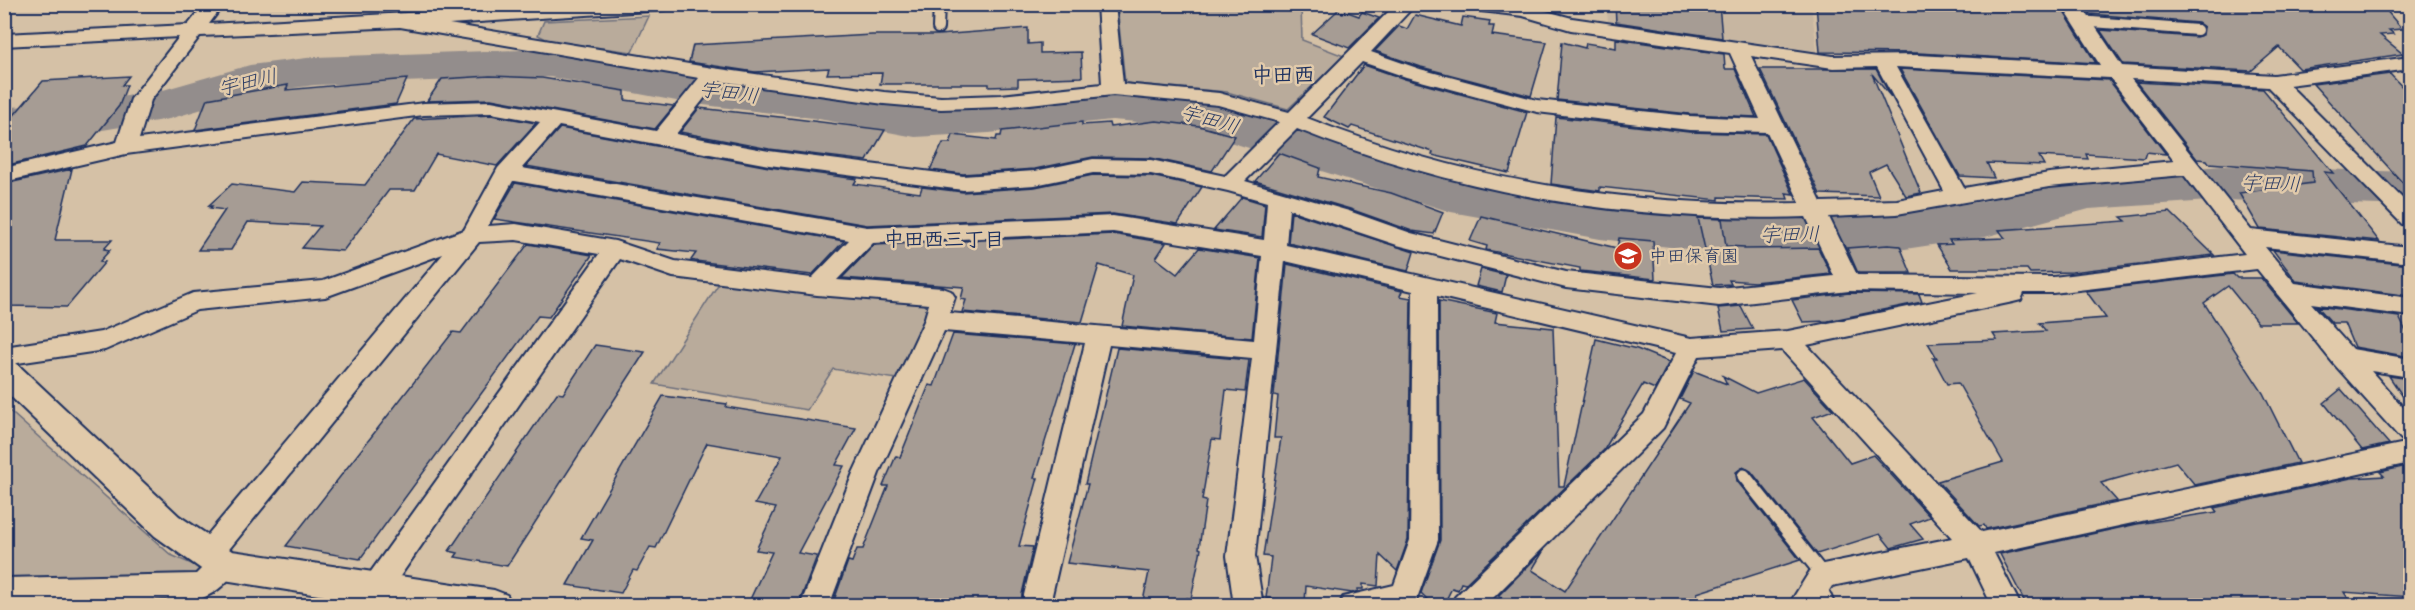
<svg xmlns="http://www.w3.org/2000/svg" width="2415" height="610" font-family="'Architects Daughter','Klee One',sans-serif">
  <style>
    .built { fill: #c7b6a1 }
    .green { fill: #b9ab9b; stroke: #6a6d7c; stroke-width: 1.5 }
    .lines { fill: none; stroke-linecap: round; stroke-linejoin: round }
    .river { fill: #938d8c; fill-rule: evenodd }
    .building { fill: #a69c94; stroke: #1b2f5e; stroke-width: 1.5 }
    .service-far1-casing { stroke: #1b2f5e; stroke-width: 14 }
    .service-casing { stroke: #1b2f5e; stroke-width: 17 }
    .minor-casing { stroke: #1b2f5e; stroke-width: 4 }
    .tertiary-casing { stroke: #1b2f5e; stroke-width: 4 }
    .service-far1 { stroke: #e1caaa; stroke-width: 10 }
    .service { stroke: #e1caaa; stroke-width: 13 }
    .minor { fill: #e1caaa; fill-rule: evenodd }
    .tertiary { fill: #e1caaa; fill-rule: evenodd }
    .labels { text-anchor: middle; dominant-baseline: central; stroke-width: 5; stroke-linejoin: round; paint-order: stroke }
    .poi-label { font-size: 18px; fill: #1b2f5e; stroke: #e1caaa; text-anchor: start }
    .water-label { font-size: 20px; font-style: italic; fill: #2d3d65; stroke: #e1caaa }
    .neighbourhood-label { font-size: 20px; font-weight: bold; fill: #1b2f5e; stroke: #e1caaa }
    .quarter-label { font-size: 21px; font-weight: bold; fill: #1b2f5e; stroke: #e1caaa }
  </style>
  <rect width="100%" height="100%" fill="#d5c1a6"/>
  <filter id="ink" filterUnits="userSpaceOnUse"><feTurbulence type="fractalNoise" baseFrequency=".0167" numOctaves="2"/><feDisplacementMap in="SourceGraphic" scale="12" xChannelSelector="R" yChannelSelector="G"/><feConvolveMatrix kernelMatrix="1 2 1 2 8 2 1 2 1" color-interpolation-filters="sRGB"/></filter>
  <g filter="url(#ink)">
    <path class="built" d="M1606,5H1811L1817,51L1774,47L1608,21Z"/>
    <path class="green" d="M1117,5H1301L1302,40L1344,56L1288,109L1227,92L1125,83Z
      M649,16L632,52L550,41L538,35L544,21Z
      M721,280L921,303L931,310L903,380L833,369L807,410L654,384Z
      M4,406L171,555L201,568L191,578L5,579Z"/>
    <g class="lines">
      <path class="river" d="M550,49L687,73L813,88L915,107L989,103L1112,90L1181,95L1455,178L1600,203L1740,217L1885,216L1985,201L2089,175L2224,166L2410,172V206L2224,200L2089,209L1985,237L1885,252L1740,255L1600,239L1451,212L1176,125L1112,120L989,133L915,137L813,118L687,103L550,77L315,85L256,93L169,119L72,135L4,138V107L72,105L163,90L250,65L315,57Z"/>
    </g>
    <path class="building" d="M1615,4H1719L1722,38L1616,22Z
      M1816,4H2059L2096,63L1918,53L1820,52Z
      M2083,4H2142L2215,10V4H2381L2402,29L2389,30L2394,34L2380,35L2403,54L2300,69L2279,47L2251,71L2123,64L2100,30L2196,37L2203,35L2204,27L2198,23L2090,14Z
      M1337,11L1343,13L1345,11L1359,16L1362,12L1379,18L1349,48L1312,34Z
      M1415,15L1461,26L1463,17L1490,21L1489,26H1494L1492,35L1547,42L1531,96L1421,67L1375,51L1399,26L1407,29Z
      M1028,28V44L1040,43V53L1081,52L1082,77L1018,79V86L989,87V84H880L882,73L827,74L829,68L755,72L689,62L693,45L872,35H938Z
      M1616,39L1724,54L1725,69H1735L1756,117L1689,114L1557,100L1562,42L1585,48L1586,43L1616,48Z
      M1364,65L1405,79L1527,112L1509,173L1432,155L1433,152L1352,126L1349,129L1324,117Z
      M1760,69H1876L1891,97L1872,74L1921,193L1906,196L1886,164L1869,172L1879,196L1820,194Z
      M1900,69L2109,80L2166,154L2146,152L2144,158L2086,154L2088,159L2039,156L2044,165L1987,163L1994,178L1960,176Z
      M2390,74L2410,95V191L2313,84Z
      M129,76L122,85H127L119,106L87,146L4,166V127L43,81Z
      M490,76L542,78L625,91V100L674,106L655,129L491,99L427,101L442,79Z
      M407,79L396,104L195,130L207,99L288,85L286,90Z
      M2136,82L2263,89L2333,173L2324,172L2379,241L2260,229L2239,193L2313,183L2312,171L2209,163L2207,160L2197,159Z
      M699,108L789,118L885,130L867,161L769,149L680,132Z
      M491,115L536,123L497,166L436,154L415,190H389L343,251L302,248L320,226L248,222L231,250H198L225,210L210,208L212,206H208L232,184L295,192L303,182L365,185L414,119Z
      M1556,117L1689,132L1766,134L1793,194L1786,193L1788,199L1719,197V200L1600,187V191L1551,184Z
      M1156,121L1199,126L1235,136L1212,171L1151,158L1093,157L1035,169L963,174L930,170L943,143H950L953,135L996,140L997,136H1001L1002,131L1082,122V125L1109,123L1110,127Z
      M560,128L769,167L857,179L854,184L920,193L922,187L963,192L1035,187L1093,175L1151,176L1202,187L1178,224L1113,214L867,225L526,166Z
      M1279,153L1320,168L1318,177L1391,193L1443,212L1434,234L1412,231L1350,209L1255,181Z
      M72,169L55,240H112L104,249L110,250L100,261L105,262L67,307L4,306V184Z
      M515,183L844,241L812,275L695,261L691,260L696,253L657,249L660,243L494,219Z
      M1242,197L1265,204L1262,237L1214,230Z
      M1291,212L1414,252L1408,271L1288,243Z
      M2170,212L2214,255L2072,272L2030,273L2027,269H1952L1937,245L1952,244L1949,240L2005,238L1999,230L2126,221L2121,217Z
      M1481,216L1617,248L1619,238L1653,241L1655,279L1580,271V268L1486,250L1487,246L1470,241Z
      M1698,218L1722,219L1726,246L1744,247V249L1818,248L1831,274L1754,282L1729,280L1731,284L1713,285Z
      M1113,234L1166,243L1156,258L1177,274L1199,248L1260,258L1252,338L1122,326L1133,275L1099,265L1082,322L962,312L966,300L961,299L964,287L842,278L874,245Z
      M528,244L592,255L549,317L538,316L360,559L286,546L453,332L461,333Z
      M1888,245L1900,246L1911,273H1858L1847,248Z
      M2273,250L2410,265V296L2296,281Z
      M1287,264L1402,291L1400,296L1411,298L1408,540L1397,571L1380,555L1378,586L1363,584V589H1358V591L1352,593L1306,586L1305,603L1266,598L1271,557L1263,556L1281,438H1274L1278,396L1274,395Z
      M1481,269L1506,275L1502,292L1476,286Z
      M2233,274L2237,278H2261L2298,323H2258L2228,286L2204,303L2263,393L2298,463L2195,485L2176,462L2101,483L2117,501L1986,529L1984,525L1979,526L1938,481L2003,462L1958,383L1947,384L1933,358H1937L1928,343L1997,340L1993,334L2046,331L2039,323L2106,318L2086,291Z
      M1849,293L1919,294L1922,302L1828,321L1803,322L1792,300Z
      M1439,301L1497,313L1495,322L1553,328L1559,486H1564L1596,339L1637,349L1669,362L1655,389L1643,384L1604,450L1465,584L1461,583L1458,590L1452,588L1443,606H1434L1421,593L1440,540Z
      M1741,306L1753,329L1723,331L1718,308Z
      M2317,306L2399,317L2410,340V357L2354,347L2344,323H2332Z
      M953,334L1075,344L1034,478H1038L1019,546L1033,547L1022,594L1021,606H832L848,561L852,562L857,549H863L888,486H883L896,456L900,457L929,385L934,386Z
      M595,345L645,352L507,566L455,557L458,553L449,551L557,393L563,394Z
      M1117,348L1249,360L1245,392L1226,390L1220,440L1212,439L1202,500L1206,501L1199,548L1201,549L1191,599L1187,598L1185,606H1142L1149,572L1067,563L1088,484H1085Z
      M1694,371L1727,384L1723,376L1756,393L1804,378L1833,410L1813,417L1850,463L1873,455L1930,517L1910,524L1923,539L1891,548L1880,534L1817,554L1751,471L1743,467L1736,472L1737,481L1800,560L1697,593L1700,606H1513L1498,596L1544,550L1532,570L1565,591L1690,403L1680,399Z
      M2389,376L2410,379V407Z
      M2341,389L2389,444L2362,450L2324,403Z
      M663,396L727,404L726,407L856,428L836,465L844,466L798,553L817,556L798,606H747L772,552L756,550L776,508L755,504L782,456L707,443L656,548L650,547L637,571L633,570L621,593L567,585L593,540L581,538Z
      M2407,466L2410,470V597L2344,592L2353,606H2027L2000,554L2137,524L2217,512L2214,508L2351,478L2384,476L2380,472Z"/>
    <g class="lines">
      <g class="service-far1-casing">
        <path id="service-far1" d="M2079,21L2197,30
          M938,28L939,4"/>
      </g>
      <g class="service-casing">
        <path id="service" d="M1744,476L1823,575
          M1819,584L1828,606"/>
      </g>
      <g class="minor-casing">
        <path id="minor" d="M205,4H224L209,24L568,4H673L671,8L664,10L449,24L713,68L884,92L941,97L1001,95L1102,84L1097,4H1115L1123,84L1219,93L1289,112L1396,4H1416L1371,52L1420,69L1537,100L1689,116L1760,119L1730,53L1571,30L1523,16L1473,10L1466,8L1464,4L1524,5L1572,18L1833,56L1918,55L2100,65L2061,4H2080L2122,66L2274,75L2410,57V69L2289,85L2410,206V227L2402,224L2268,87L2131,79L2251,230L2410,247V263L2265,247L2295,283L2410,298V316L2311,303L2352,349L2410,359V377L2371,371L2410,415V442L2401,439L2334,364L2257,269L2053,293H2024L2021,300L2013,302L1807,345L1982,532L2410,442V463L1994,553L2021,606H1992L1969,558L1832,586L1819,606H1788L1813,566L1952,538L1782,350L1699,356L1663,428L1485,606H1451L1455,597L1644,414L1676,353L1437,296L1438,540L1415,604L1339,606L1343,597L1394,585L1410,540L1413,291L1285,261L1255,556L1263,606H1234L1227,556L1252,358L1109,345L1052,595L1054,606H1024V595L1085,343L944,331L879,473L829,606H800L853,473L924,321L929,304L817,295L673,277L620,259L385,598L375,601L365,598L361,589L365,580L599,254L516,240L479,242L226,553L234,556L238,565C231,580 217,593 202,598L4,604V578L196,574L206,564L199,561L195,553L199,545L443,254L325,297L197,310L105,350L4,365V347L101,332L193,293L323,281L464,230L498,168L540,122L491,113L424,115L126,154L4,182V168L117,142L131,99L179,37L4,46V34L188,25ZM400,27L699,78L656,131L491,101L424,103L139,139L151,100L200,36ZM1751,56L1833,68L1877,67L1944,191L1897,200L1821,202ZM1362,62L1406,77L1537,112L1689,130L1767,132L1800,203C1631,208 1464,180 1307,118ZM1896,67L2110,78L2174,161L2049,173L1964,188ZM718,81L884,104L941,109L1001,107L1113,95L1218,105L1279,122L1225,176L1151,160L1093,159L1035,171L963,176L769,151L676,134ZM559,126L769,165L963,190L1035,185L1093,173L1151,174L1228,191L1267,202L1264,240L1113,216L867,227L522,168ZM1297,129C1460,194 1631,223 1806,217L1834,276L1719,288L1566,272L1411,233L1349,211L1245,181ZM2184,175L2245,254L2053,277L1857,275L1829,217L1897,214L2049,187ZM513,181H515L849,240L812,278L675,261L615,241L516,224L488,226ZM1289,209L1397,245L1566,288L1719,306L1849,291L1978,293L1788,331L1691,338L1286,245ZM1113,232L1262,256L1254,340L950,313L955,297L951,291L943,288L837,280L873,243Z"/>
      </g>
      <g class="tertiary-casing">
        <path id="tertiary" d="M4,358L15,362L179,516L232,551L494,590L507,595L512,606H388L224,580L211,576L155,536L4,390Z"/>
      </g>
      <use href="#service-far1" class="service-far1"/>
      <use href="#service" class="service"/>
      <use href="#minor" class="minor"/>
      <use href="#tertiary" class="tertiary"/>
    </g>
  </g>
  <defs>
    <g id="school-disc" transform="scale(1.5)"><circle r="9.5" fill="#c8321e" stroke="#e1caaa"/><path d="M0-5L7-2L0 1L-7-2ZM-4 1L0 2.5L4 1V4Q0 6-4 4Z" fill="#fff"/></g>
  </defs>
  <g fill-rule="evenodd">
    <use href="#school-disc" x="1628" y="256"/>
  </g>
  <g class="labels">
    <g class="poi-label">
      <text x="1649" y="256">中田保育園</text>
    </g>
    <g class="water-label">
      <text transform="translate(248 83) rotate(-13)">宇田川</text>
      <text transform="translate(729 93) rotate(7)">宇田川</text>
      <text transform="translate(1210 120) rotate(16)">宇田川</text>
      <text transform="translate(2271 184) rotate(2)">宇田川</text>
      <text transform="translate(1790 235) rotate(-1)">宇田川</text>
    </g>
    <g class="neighbourhood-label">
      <text x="944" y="240">中田西三丁目</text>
    </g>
    <g class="quarter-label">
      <text x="1283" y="75">中田西</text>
    </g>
  </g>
  <rect width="2415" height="610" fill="none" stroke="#e1caaa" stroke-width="24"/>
  <rect x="12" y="12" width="2391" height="586" fill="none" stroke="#1b2f5e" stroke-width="2" filter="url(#ink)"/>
</svg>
